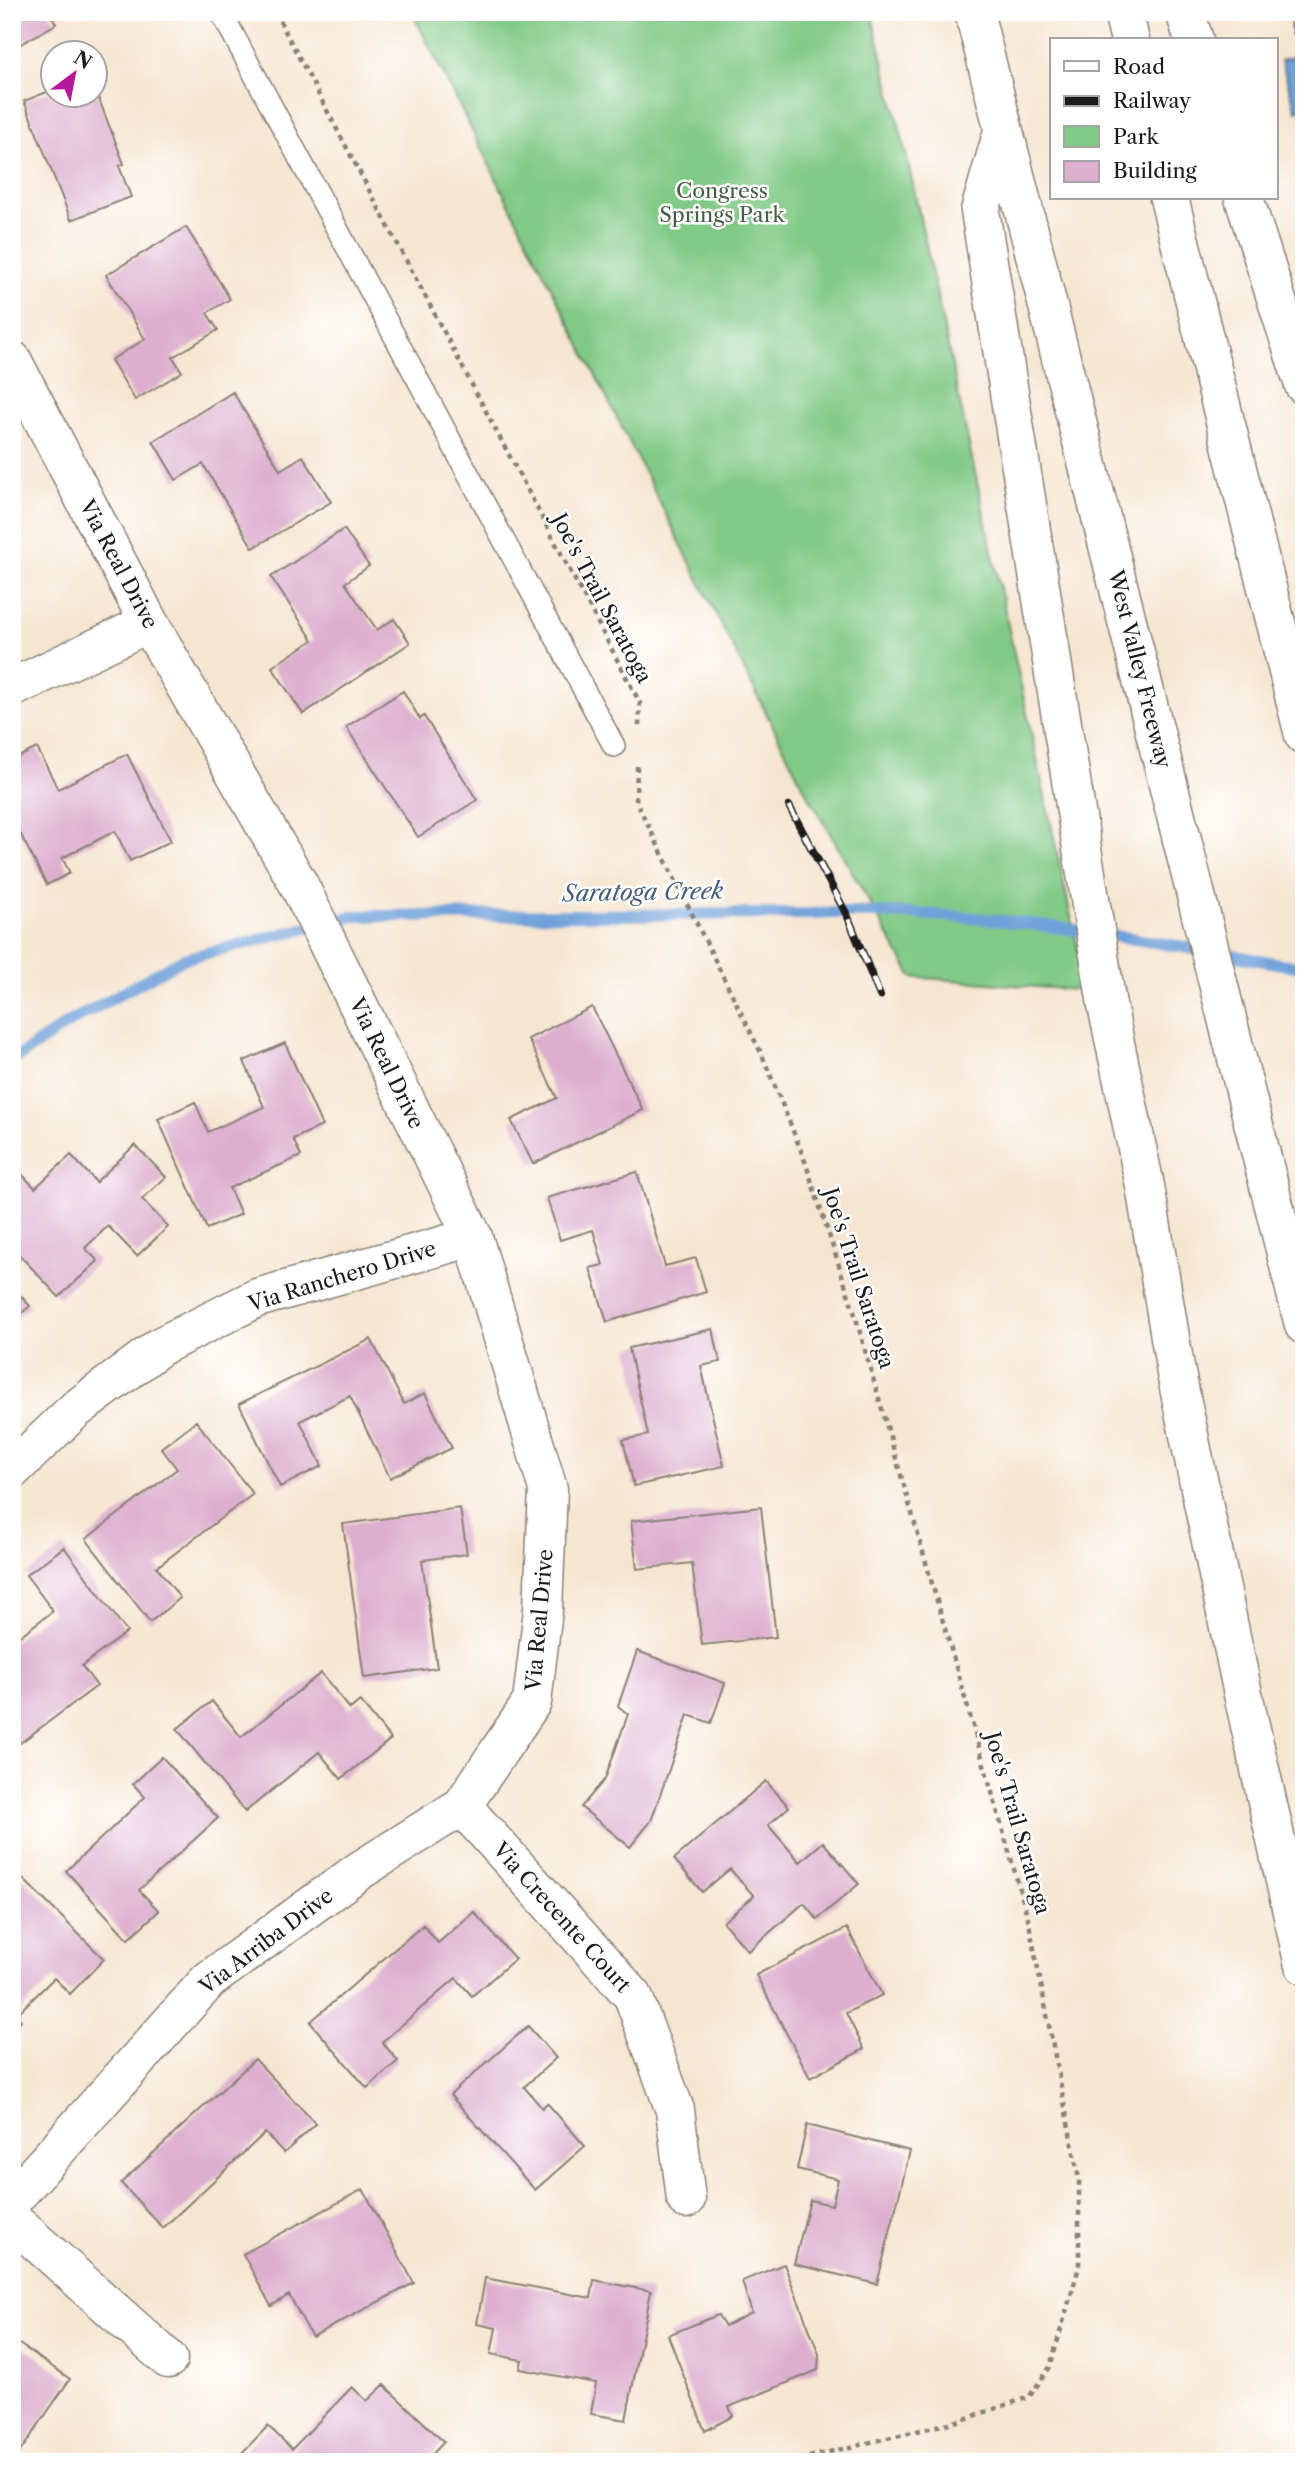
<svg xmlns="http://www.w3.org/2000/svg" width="1316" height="2474" font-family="'Libre Caslon Text',serif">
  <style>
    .green { fill: #81c986; stroke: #4e7251; stroke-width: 2 }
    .water { fill: #6fa0d9; stroke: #465e7a; stroke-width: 2 }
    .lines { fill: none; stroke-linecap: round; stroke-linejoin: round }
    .stream { stroke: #6fa0d9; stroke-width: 12 }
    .building { fill: #ddafce }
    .service-casing { stroke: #898176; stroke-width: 24 }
    .minor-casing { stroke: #898176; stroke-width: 41 }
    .motorway-casing { stroke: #898176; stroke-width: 41 }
    .path { stroke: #898176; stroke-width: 4.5; stroke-dasharray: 5 5; stroke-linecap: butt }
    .service { stroke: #fff; stroke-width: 21 }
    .minor { stroke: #fff; stroke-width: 38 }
    .motorway { stroke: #fff; stroke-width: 38 }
    .rail-casing { stroke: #1c1c1c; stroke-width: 8 }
    .rail { stroke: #fff; stroke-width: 5; stroke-dasharray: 16; stroke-linecap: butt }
    .labels { text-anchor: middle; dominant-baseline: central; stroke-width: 5; stroke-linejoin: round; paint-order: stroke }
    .park-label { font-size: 21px; fill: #446146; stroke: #fff }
    .street-label { font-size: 21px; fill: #1c1c1c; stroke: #fff }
    .water-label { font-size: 23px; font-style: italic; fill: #465e7a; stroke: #fff }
  </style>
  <rect width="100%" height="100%" fill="#fff"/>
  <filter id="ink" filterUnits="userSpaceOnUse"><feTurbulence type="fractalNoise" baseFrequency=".0143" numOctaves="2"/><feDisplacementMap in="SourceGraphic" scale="14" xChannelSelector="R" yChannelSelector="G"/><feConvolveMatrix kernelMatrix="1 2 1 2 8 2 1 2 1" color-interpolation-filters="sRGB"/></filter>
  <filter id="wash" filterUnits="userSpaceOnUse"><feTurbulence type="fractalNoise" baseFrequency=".00686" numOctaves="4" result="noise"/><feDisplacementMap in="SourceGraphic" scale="28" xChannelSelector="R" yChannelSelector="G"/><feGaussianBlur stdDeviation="1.57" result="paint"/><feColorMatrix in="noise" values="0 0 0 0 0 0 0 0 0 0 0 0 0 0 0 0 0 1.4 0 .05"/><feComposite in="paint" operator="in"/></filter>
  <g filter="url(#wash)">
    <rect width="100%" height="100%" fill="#f6e6d1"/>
    <path class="green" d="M412,12H871L908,162L1087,991L912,977L803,786Z"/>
    <path class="water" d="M1304,54V113L1300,109L1296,111L1281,60Z"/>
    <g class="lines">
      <path class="stream" d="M12,1061L68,1023L183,959L354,916L810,914C976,906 1141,940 1304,968"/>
    </g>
    <g id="blocks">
      <path class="building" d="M12,12H49L56,24L12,49Z
        M1287,12H1304V32L1294,35Z
        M95,89L124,164L119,166L131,197L71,220L24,101L52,90V94H94Z
        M186,227L230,299L207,313L218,330L173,357L182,372L135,400L111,360L145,339L106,275Z
        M233,392L280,470L303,456L331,502L253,548L203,464L176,480L153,441Z
        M344,529L369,566L345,583L377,630L394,619L410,643L303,714L272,667L313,640L271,577Z
        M403,691L420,719L424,716L477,800L418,837L346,727Z
        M37,748L58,789L127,754L171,841L130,861L115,831L62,858L70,873L47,885L12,818V760Z
        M592,1007L643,1110L533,1164L511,1120L557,1098L528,1039Z
        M285,1043L322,1126L293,1139L301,1156L229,1188L241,1214L207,1229L158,1119L195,1102L208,1132L264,1107L244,1061Z
        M135,1145L166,1177L142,1199L168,1227L137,1256L108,1226L85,1248L98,1261L59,1297L12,1247V1171L16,1168L35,1188L71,1155L96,1182Z
        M637,1172L665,1266L696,1258L706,1292L607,1322L590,1268L603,1265L593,1230L560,1240L547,1198Z
        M12,1286L30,1306L12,1321Z
        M713,1329L720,1362L701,1366L724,1466L634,1486L623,1440L648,1435L629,1348Z
        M371,1339L404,1404L425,1393L452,1448L390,1478L350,1396L300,1421L322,1466L280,1487L239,1404Z
        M196,1421L253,1494L157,1567L180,1598L150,1622L86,1539L177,1469L161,1448Z
        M761,1507L776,1637L702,1645L692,1563L637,1569L631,1521Z
        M460,1508L467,1554L422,1560L437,1668L364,1678L343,1524Z
        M64,1547L127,1632L82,1666L97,1686L16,1746L12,1742V1642L53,1611L26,1575Z
        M637,1651L725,1683L711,1723L688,1715L651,1821L630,1847L581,1807L605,1779L628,1714L618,1706Z
        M321,1673L350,1709L360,1701L391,1739L341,1779L319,1752L245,1812L177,1729L212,1701L241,1737Z
        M162,1757L218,1818L139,1890L159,1911L128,1939L66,1871L145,1797L133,1784Z
        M766,1781L789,1807L768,1825L800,1862L823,1842L859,1884L817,1919L804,1903L748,1951L723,1922L754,1896L730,1869L702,1892L674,1859Z
        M12,1868L104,1959L70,1994L54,1978L16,2015L21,2020L12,2030V1926L16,1923L12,1919Z
        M474,1912L515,1959L472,1996L456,1978L382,2042L398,2061L367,2088L310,2022L423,1925L438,1943Z
        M847,1928L882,1995L846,2013L864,2049L810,2078L756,1975Z
        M528,2026L556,2058L524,2087L542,2108L547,2103L585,2146L535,2190L450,2095Z
        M255,2059L316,2124L284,2153L265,2133L163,2228L121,2183Z
        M807,2125L910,2151L877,2284L794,2264L810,2200L832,2205L838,2179L797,2169Z
        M363,2189L414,2283L312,2337L289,2295L271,2306L243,2254Z
        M784,2264L819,2354L818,2370L729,2407L733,2416L705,2431L668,2335L718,2315L725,2326L752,2313L742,2281Z
        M485,2278L591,2298L594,2280L651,2291L626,2420L591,2414L596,2383L520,2369L522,2360L491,2354L496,2328L477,2324Z
        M12,2339L70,2379L13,2462H12Z
        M384,2385L444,2442L425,2462H233L268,2426L292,2449L352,2387L367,2401Z"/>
    </g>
  </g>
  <g filter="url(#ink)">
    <use href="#blocks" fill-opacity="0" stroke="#898176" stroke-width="2"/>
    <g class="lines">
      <g class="service-casing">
        <path id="service" d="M221,12L614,746"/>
      </g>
      <g class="minor-casing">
        <path id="minor" d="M12,360L149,623L298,883L473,1237L548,1489L543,1610L532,1702L462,1806L359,1871L209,1980L12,2200
          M12,688L149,623
          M12,1470L75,1410L161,1346L257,1298L473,1237
          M462,1806L633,1996L675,2110L686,2199
          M12,2220L168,2359"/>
      </g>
      <g class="motorway-casing">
        <path id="motorway" d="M974,12L1304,1325
          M1123,12L1130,40
          M1185,12L1194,40
          M1003,131L980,211L1107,1005L1145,1186L1176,1373L1243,1694L1304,1965
          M1169,198L1304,735
          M1244,198L1304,385"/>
      </g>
      <path class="path" d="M275,12L640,703L639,726
        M637,766L636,801L763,1057L804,1158L855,1315L1028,1918L1079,2179V2267L1050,2367L1029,2397L962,2420L788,2462"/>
      <use href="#service" class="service"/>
      <use href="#minor" class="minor"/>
      <use href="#motorway" class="motorway"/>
      <g class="rail-casing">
        <path id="rail" d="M789,806L848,917L880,996"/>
      </g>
      <use href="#rail" class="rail"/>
    </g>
  </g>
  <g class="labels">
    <g class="park-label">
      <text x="722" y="190">Congress<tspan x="722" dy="24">Springs Park</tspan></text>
    </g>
    <g class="street-label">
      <text transform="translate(119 564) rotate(62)">Via Real Drive</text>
      <text transform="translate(602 598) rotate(62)">Joe's Trail Saratoga</text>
      <text transform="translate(1140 669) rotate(76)">West Valley Freeway</text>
      <text transform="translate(387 1063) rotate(64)">Via Real Drive</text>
      <text transform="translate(342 1276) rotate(-17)">Via Ranchero Drive</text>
      <text transform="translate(859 1278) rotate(72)">Joe's Trail Saratoga</text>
      <text transform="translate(539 1620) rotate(-85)">Via Real Drive</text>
      <text transform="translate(1018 1823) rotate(74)">Joe's Trail Saratoga</text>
      <text transform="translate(562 1917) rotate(48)">Via Crecente Court</text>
      <text transform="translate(266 1941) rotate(-37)">Via Arriba Drive</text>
    </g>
    <g class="water-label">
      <text transform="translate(643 892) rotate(-1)">Saratoga Creek</text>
    </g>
  </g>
  <rect width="1316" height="2474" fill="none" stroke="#fff" stroke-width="42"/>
  <rect x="1050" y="38" width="228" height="161" fill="#ffffff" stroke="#a4a4a4" stroke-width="2"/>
  <rect x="1064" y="61" width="35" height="10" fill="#ffffff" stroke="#a4a4a4" stroke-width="2"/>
  <text x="1113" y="74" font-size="21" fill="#1c1c1c">Road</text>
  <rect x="1064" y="96" width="35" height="10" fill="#1c1c1c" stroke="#a4a4a4" stroke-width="2"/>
  <text x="1113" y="108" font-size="21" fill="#1c1c1c">Railway</text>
  <rect x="1064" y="126" width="35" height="21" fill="#81c986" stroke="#a4a4a4" stroke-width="2"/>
  <text x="1113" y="144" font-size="21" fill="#1c1c1c">Park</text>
  <rect x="1064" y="161" width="35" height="21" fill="#ddafce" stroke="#a4a4a4" stroke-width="2"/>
  <text x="1113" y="178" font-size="21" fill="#1c1c1c">Building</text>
  <g transform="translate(74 74) rotate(32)"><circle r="33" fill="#ffffff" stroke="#a4a4a4" stroke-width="2"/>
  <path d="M0-5L12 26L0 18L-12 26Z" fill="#b5179e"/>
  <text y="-10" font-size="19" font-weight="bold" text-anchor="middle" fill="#1c1c1c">N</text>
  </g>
</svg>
